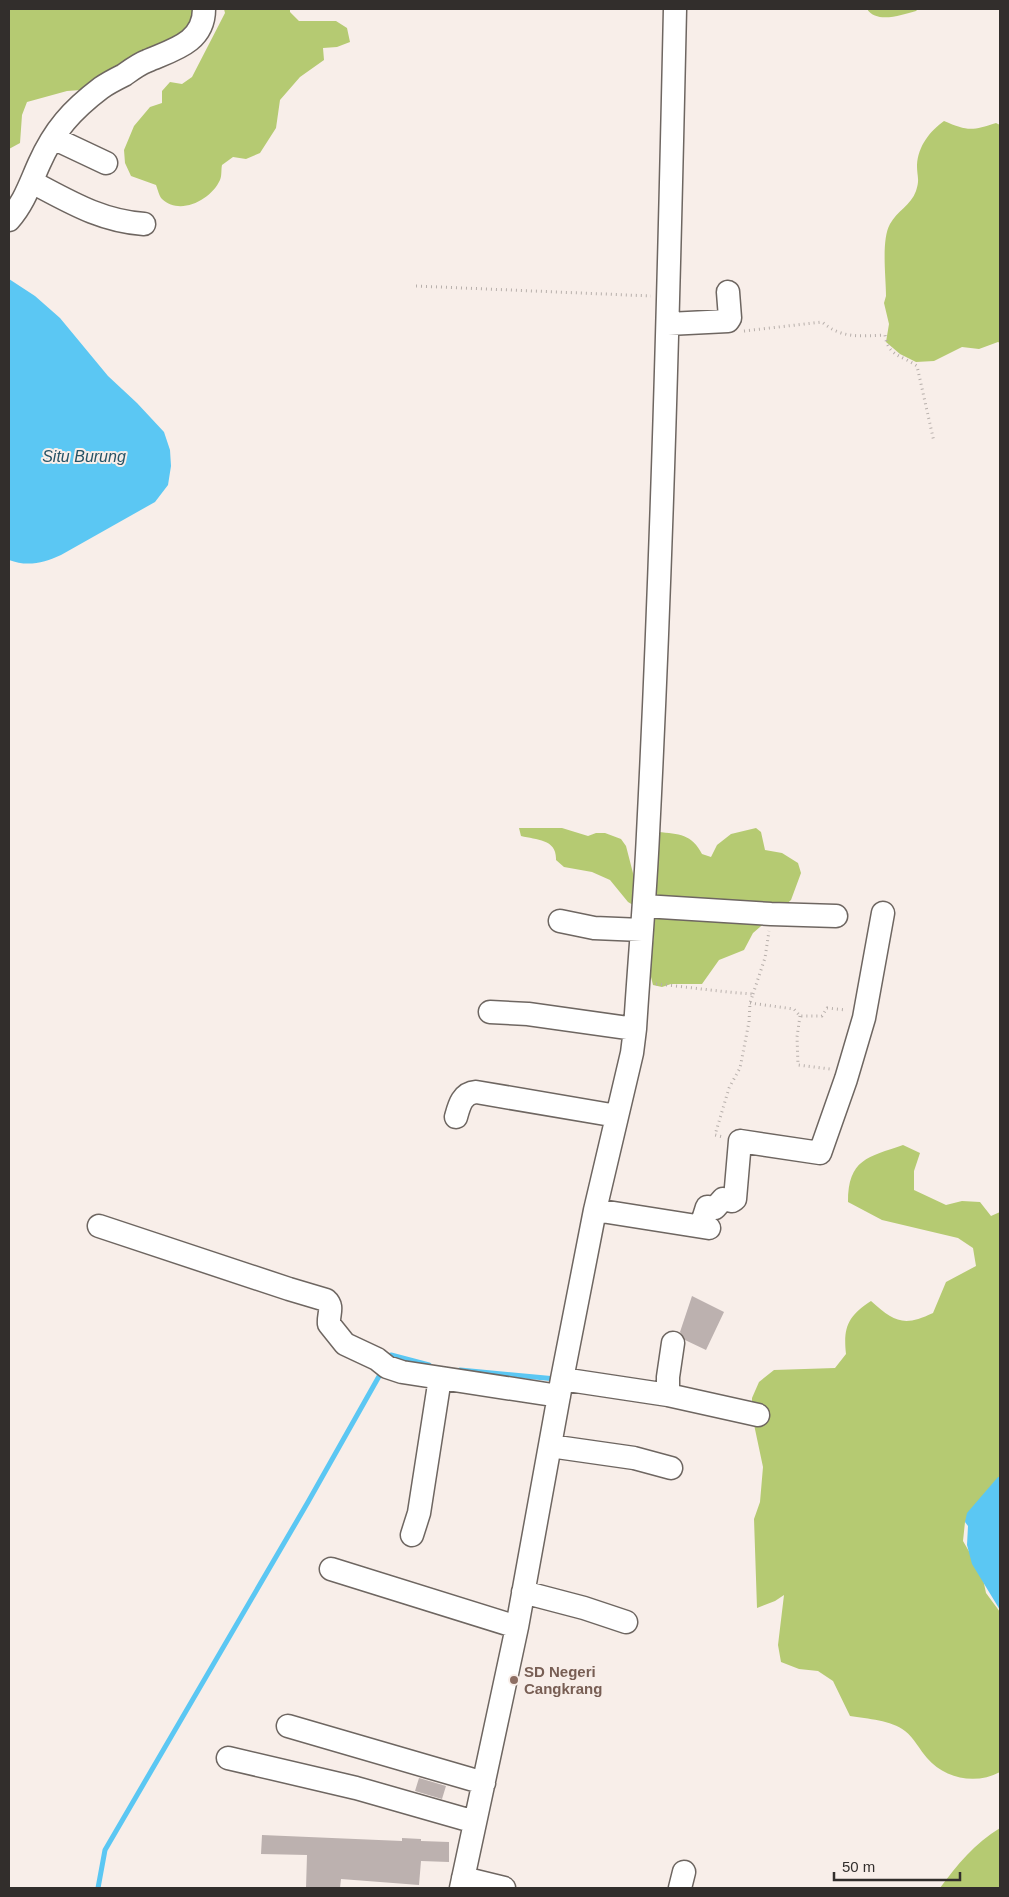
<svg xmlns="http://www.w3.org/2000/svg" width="1009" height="1897" font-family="Arial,sans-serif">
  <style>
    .forest { fill: #b5ca72 }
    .water { fill: #5bc7f3 }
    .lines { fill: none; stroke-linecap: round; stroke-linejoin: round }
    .stream { stroke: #5bc7f3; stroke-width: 5 }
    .building { fill: #bcb1af }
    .minor-casing { stroke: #6e6661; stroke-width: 25 }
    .path { stroke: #b7afab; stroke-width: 3; stroke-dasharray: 1 4; stroke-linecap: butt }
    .minor { stroke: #fff; stroke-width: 22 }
    .education-dot { fill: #8d6e63; stroke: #f8eee9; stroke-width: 2 }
    .labels { text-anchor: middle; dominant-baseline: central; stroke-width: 4; stroke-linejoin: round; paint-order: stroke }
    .education-label { font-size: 15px; font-weight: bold; fill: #785e54; stroke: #f8eee9; text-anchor: start }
    .water-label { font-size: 16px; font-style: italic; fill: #265366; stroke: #f8eee9 }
  </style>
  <rect width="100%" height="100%" fill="#f8eee9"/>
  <path class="forest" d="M9,9H196L186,35L94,89L67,91L27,102L22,115L20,143L9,149Z
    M224,9H290V12L299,21H336L347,28L350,42L337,47L323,48L324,60L300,77L280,100L276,128L260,153L246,159L233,157L222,165C221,169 222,176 220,180C211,200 180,216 162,199C159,196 158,190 156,185L131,176L125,163L124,150L134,126L150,107L162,103V91L170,82L182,84L192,77L225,13Z
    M867,9H918L916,11C901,15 877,24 867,9Z
    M944,121C967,131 972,131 996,123L1000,125V343L998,342L979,349L962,347L934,361L916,362L900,354L886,342L889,324L884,303L886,296C886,277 881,240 890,224C897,211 911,205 916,191C920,179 917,177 917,165C918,146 930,131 944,121Z
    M519,828H562L588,836L596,833H605L621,839L626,846L634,877L642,881L658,832C679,834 692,834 702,854L711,857L717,845L731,834L756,828L761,832L765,850L782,853L798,863L801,873L791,900L753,933L744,950L719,960L702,984H671L662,987L653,985L649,969L654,935L643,911L628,902L610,880L592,872L564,867L556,860C557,839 537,840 521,836Z
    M903,1145L920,1153L914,1171V1190L946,1205L962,1201L980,1202L991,1216L1000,1212V1479L965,1522L963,1541L982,1574L986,1593L1000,1612V1772C976,1785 945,1779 927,1758C920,1750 914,1738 905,1731C891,1720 868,1719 850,1716L833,1681L818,1671L799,1669L781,1662L778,1645L784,1595L775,1601L757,1608L754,1519L760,1502L763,1467L752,1415V1398L759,1382L774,1370L835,1368L846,1354C843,1327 848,1316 871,1301C894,1322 904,1327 933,1313L946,1282L976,1266L973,1248L958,1238L882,1220L848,1202C848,1159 868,1157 903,1145Z
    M1000,1828V1888H940C957,1865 975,1843 1000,1828Z"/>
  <path class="water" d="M9,279L35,296L60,318L108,376L137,403L164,432L170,450L171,466L168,485L155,502L61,555C44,563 27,567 9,560Z
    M998,1477H1000V1610L972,1564L967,1545L968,1526L965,1522L967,1513Z"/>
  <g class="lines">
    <path class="stream" d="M387,1361L391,1355L429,1365
      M460,1370L556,1379
      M98,1888L105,1850L308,1502L382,1371"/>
  </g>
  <path class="building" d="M692,1296L724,1312L706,1350L685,1340L680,1332Z
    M419,1778L446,1786L442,1799L415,1791Z
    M262,1835L402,1841V1838L421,1839V1841L449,1842V1862L421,1861L419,1885L341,1879L340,1888H306L307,1855L261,1854Z"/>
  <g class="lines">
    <g class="minor-casing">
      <path id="minor" d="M53,138L106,163
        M32,182C70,202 101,221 144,224
        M9,220C24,203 30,184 39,164C54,130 72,110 101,88C108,83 116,79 124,75C131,70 139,64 147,61C172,50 204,43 204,9
        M668,324L728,321L730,318L728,292
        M644,906L771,914L836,916
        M560,921L594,928L642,930
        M490,1012L528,1014L635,1029
        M456,1117C459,1106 462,1093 476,1092L617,1116
        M595,1210L709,1228
        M99,1226L289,1289L326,1300C334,1307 328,1314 329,1324L345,1344L377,1359L387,1367L402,1372L559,1396
        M701,1226L707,1207L715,1208L723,1199L732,1201L735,1199L740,1141L820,1153L846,1079L864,1018L883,913
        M562,1379L668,1395L758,1415
        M668,1395V1377L673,1343
        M550,1446L634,1458L671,1468
        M412,1535L419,1513L440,1378
        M331,1569L517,1627
        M523,1592L584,1608L626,1622
        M288,1726L484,1783
        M228,1758L356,1788L475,1822
        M463,1878L504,1888
        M461,1888L517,1627L562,1379L595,1210L632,1053L635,1029C639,964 645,899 648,834C662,559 669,284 675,9
        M680,1888L684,1872"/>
    </g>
    <path class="path" d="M416,286L651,296
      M744,331L822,322C842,339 860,336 885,335C888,356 901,355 917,366L934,442
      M656,984C689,987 721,992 753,994L750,1003L749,1022L740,1068L729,1088L715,1135L723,1137
      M753,994L765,958L769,931
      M750,1003L794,1009L800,1016H822L827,1008L846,1010
      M800,1016L797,1037L798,1065L830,1069"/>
    <use href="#minor" class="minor"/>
  </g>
  <circle class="education-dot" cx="514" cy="1680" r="5"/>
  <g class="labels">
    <g class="education-label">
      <text x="524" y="1671">SD Negeri<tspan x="524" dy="17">Cangkrang</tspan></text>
    </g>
    <g class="water-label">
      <text x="84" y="456">Situ Burung</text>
    </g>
  </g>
  <rect width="1009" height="1897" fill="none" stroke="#322e2c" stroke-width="20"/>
  <path d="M834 1872v8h126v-8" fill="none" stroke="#322e2c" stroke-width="2.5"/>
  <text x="842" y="1872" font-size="15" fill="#322e2c" stroke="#f8eee9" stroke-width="4" paint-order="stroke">50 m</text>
</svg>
